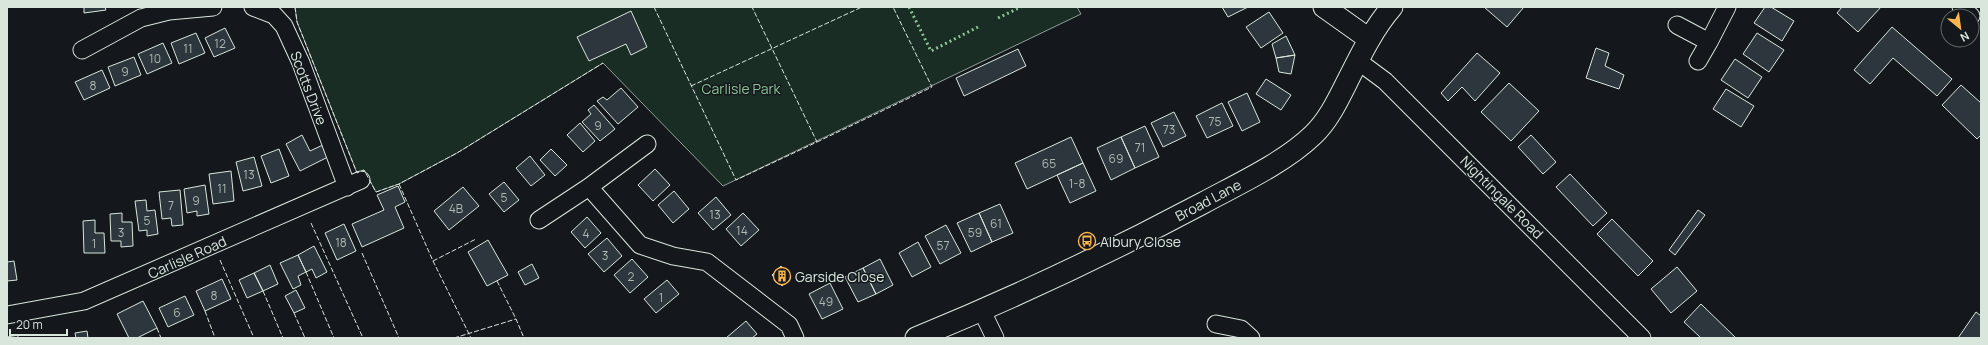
<svg xmlns="http://www.w3.org/2000/svg" width="1988" height="345" font-family="Manrope,sans-serif">
  <style>
    .green { fill: #1a2d24; stroke: #939e99 }
    .building { fill: #2c363c; stroke: #d8e6dc }
    .lines { fill: none; stroke-linecap: round; stroke-linejoin: round }
    .minor-casing { stroke: #d8e6dc; stroke-width: 19 }
    .tertiary-casing { stroke: #d8e6dc; stroke-width: 23 }
    .minor { stroke: #14181c; stroke-width: 17 }
    .tertiary { stroke: #14181c; stroke-width: 21 }
    .hedge { stroke: #8ac095; stroke-width: 3; stroke-dasharray: 2 3; stroke-linecap: butt }
    .fence { stroke: #d8e6dc; stroke-width: 1; stroke-dasharray: 5 2; stroke-linecap: butt }
    .labels { text-anchor: middle; dominant-baseline: central; stroke-width: 3; stroke-linejoin: round; paint-order: stroke }
    .number-label { font-size: 12px; fill: #adbab4 }
    .street-label { font-size: 14px; fill: #d8e6dc; stroke: #14181c }
    .park-label { font-size: 14px; fill: #8ac095; stroke: #14181c }
    .poi-label { font-size: 14px; fill: #d8e6dc; stroke: #14181c; text-anchor: start }
  </style>
  <rect width="100%" height="100%" fill="#14181c"/>
  <path class="green" d="M295,7H1077L1081,14L723,186L603,63L457,153L399,184L376,192L364,170L357,173L297,22Z"/>
  <path class="building" d="M84,7H105L106,10L84,13Z
    M1222,7H1248L1228,17Z
    M1484,7H1524L1507,27Z
    M1765,7H1771L1794,21L1782,41L1754,23Z
    M1842,7H1881L1858,32L1837,13Z
    M631,11L647,47L631,55L626,44L589,61L577,37Z
    M1269,12L1283,33L1261,48L1246,27Z
    M1892,27L1952,79L1937,96L1893,58L1870,84L1854,70Z
    M225,28L235,48L214,57L205,38Z
    M196,33L205,53L179,64L171,43Z
    M1757,33L1784,50L1769,72L1743,54Z
    M1286,36L1295,55L1276,58L1272,44Z
    M163,43L172,63L147,74L138,54Z
    M1596,48L1609,53L1605,66L1624,75L1619,89L1586,78Z
    M1018,49L1026,66L964,96L956,78Z
    M1477,53L1500,73L1475,101L1462,87L1448,101L1441,93Z
    M1295,55L1291,74L1279,72L1276,58Z
    M134,57L141,75L115,86L108,67Z
    M1735,59L1762,77L1748,98L1721,80Z
    M102,70L110,88L84,100L75,82Z
    M1266,79L1291,95L1281,110L1256,94Z
    M1509,83L1539,111L1511,141L1481,112Z
    M1961,85L1981,103V135L1977,139L1942,105Z
    M621,88L638,107L618,124L597,101L603,97L607,100Z
    M1726,89L1754,106L1741,127L1713,109Z
    M1247,93L1260,122L1242,131L1228,102Z
    M1222,103L1233,126L1207,138L1196,116Z
    M594,105L615,129L600,141L582,122L591,114L588,110Z
    M1174,112L1186,136L1163,147L1151,123Z
    M580,123L595,141L583,152L567,135Z
    M1145,126L1159,157L1135,168L1121,137Z
    M302,135L310,151L325,144L330,156L300,171L286,144Z
    M1531,135L1556,162L1543,174L1518,147Z
    M1071,137L1083,163L1027,189L1015,163Z
    M1121,137L1135,168L1111,180L1097,148Z
    M279,149L289,176L271,183L261,156Z
    M551,149L567,165L555,176L540,160Z
    M530,156L545,175L531,186L516,168Z
    M254,157L262,186L243,191L236,162Z
    M1083,163L1096,191L1070,203L1057,175Z
    M655,169L670,185L653,201L638,185Z
    M231,171L234,201L213,204L209,174Z
    M1570,174L1607,213L1593,226L1556,187Z
    M504,182L519,200L504,212L489,194Z
    M205,185L209,214L197,216V211L187,213L184,189Z
    M398,186L405,202L395,207L404,228L362,247L352,224L384,210L377,195Z
    M463,187L479,206L449,230L434,211Z
    M180,190L183,225L172,226L171,218L162,219L159,192Z
    M674,191L689,209L673,223L658,205Z
    M716,197L731,215L713,230L698,213Z
    M146,200L147,211L155,210L158,234L147,236V230L139,231L135,201Z
    M1000,204L1013,233L992,242L979,213Z
    M1698,210L1705,215L1675,255L1669,250Z
    M122,213V222H132L133,246L121,247V241H111L110,214Z
    M743,213L759,230L741,246L726,229Z
    M979,213L992,242L971,252L957,223Z
    M587,217L601,233L585,248L571,232Z
    M1612,219L1653,261L1638,276L1597,234Z
    M95,220V233H104L105,253H84L83,221Z
    M344,224L356,251L337,260L325,233Z
    M946,225L961,253L940,264L925,236Z
    M607,238L622,256L604,272L588,254Z
    M488,240L508,275L487,286L468,252Z
    M918,242L931,267L912,277L899,253Z
    M314,246L327,272L316,278L312,269L306,272L298,255Z
    M298,255L306,272L298,276L301,285L293,289L280,263Z
    M632,259L648,277L630,293L614,275Z
    M880,259L893,285L876,294L863,268Z
    M14,261L17,280L7,281V262Z
    M532,264L539,278L525,285L518,272Z
    M270,265L278,284L263,291L254,273Z
    M781,266L791,278L782,286L772,275Z
    M1677,267L1697,291L1671,313L1651,289Z
    M863,268L876,294L858,302L845,277Z
    M254,273L263,291L247,298L239,280Z
    M222,279L231,299L205,311L196,291Z
    M667,280L679,294L656,313L644,299Z
    M830,283L843,309L822,319L809,294Z
    M296,290L305,308L294,313L285,296Z
    M185,296L194,315L168,327L159,308Z
    M143,301L157,328L137,338H129L117,314Z
    M1701,304L1736,338H1701L1684,322Z
    M1976,312L1981,316V338H1958Z
    M746,321L757,334L752,338H726Z
    M87,331L88,338H76L75,333Z
    M18,335V338H7V337Z"/>
  <g class="lines">
    <g class="minor-casing">
      <path id="minor" d="M253,7L274,15L284,26L301,63L347,187
        M1961,7L1971,16
        M1677,25L1709,42L1727,7
        M82,50L141,18L169,11L213,7
        M1358,61L1385,81L1642,338
        M1698,61L1709,42
        M589,187L640,245L673,256L707,262L789,325L795,338
        M539,220L589,187L647,144
        M982,311L995,338
        M7,315L84,301L361,180
        M1216,324L1241,329L1251,338"/>
    </g>
    <g class="tertiary-casing">
      <path id="tertiary" d="M1324,7L1369,39
        M916,338C1013,298 1109,253 1203,203C1238,184 1284,163 1313,135C1328,121 1338,100 1347,82C1360,56 1373,29 1392,7"/>
    </g>
    <use href="#minor" class="minor"/>
    <use href="#tertiary" class="tertiary"/>
    <path class="hedge" d="M909,7L931,51L980,26
      M998,18L1021,7"/>
    <path class="fence" d="M295,7L297,22L357,173L364,170L376,192L399,184L457,153L603,63
      M654,7L736,180L817,142L752,7
      M691,86L862,7
      M817,142L932,87L893,7
      M399,184L433,261L471,338
      M311,223L363,338
      M362,253L399,338
      M220,260L254,338
      M433,261L476,239
      M306,272L334,338
      M497,281L516,319L524,338
      M263,291L283,338
      M205,311L215,338
      M294,313L305,338
      M157,328L161,338
      M454,338L516,319"/>
  </g>
  <defs>
    <g id="bus-ring" transform="scale(0.9)"><circle r="9.5" fill="#14181c" stroke="#ffb74d" stroke-width="1.5"/><path d="M-5-6H5V4H4V6H2V4H-2V6H-4V4H-5ZM-3.5-4V0h7V-4ZM-3.5 1.2v1.5H-2V1.2ZM2 1.2v1.5H3.5V1.2Z" fill="#ffb74d"/></g>
    <g id="building-ring" transform="scale(0.9)"><circle r="9.5" fill="#14181c" stroke="#ffb74d" stroke-width="1.5"/><path d="M-4-6H4V6H1V3H-1V6H-4ZM-2.5-4.3h1.7v1.8h-1.7ZM.8-4.3h1.7v1.8H.8ZM-2.5-1h1.7V.8h-1.7ZM.8-1h1.7V.8H.8Z" fill="#ffb74d"/></g>
  </defs>
  <g fill-rule="evenodd">
    <use href="#bus-ring" x="1087" y="241"/>
    <use href="#building-ring" x="782" y="276"/>
  </g>
  <g class="labels">
    <g class="number-label">
      <text x="220" y="43">12</text>
      <text x="188" y="48">11</text>
      <text x="155" y="58">10</text>
      <text x="125" y="71">9</text>
      <text x="93" y="85">8</text>
      <text x="1215" y="121">75</text>
      <text x="598" y="125">9</text>
      <text x="1169" y="129">73</text>
      <text x="1140" y="147">71</text>
      <text x="1116" y="158">69</text>
      <text x="1049" y="163">65</text>
      <text x="249" y="174">13</text>
      <text x="1077" y="183">1-8</text>
      <text x="222" y="188">11</text>
      <text x="504" y="197">5</text>
      <text x="196" y="200">9</text>
      <text x="171" y="205">7</text>
      <text x="456" y="208">4B</text>
      <text x="715" y="214">13</text>
      <text x="147" y="220">5</text>
      <text x="996" y="223">61</text>
      <text x="742" y="230">14</text>
      <text x="121" y="232">3</text>
      <text x="975" y="232">59</text>
      <text x="586" y="233">4</text>
      <text x="341" y="242">18</text>
      <text x="94" y="243">1</text>
      <text x="943" y="245">57</text>
      <text x="605" y="255">3</text>
      <text x="631" y="276">2</text>
      <text x="214" y="295">8</text>
      <text x="661" y="297">1</text>
      <text x="826" y="301">49</text>
      <text x="177" y="312">6</text>
    </g>
    <g class="street-label">
      <text transform="translate(309 88) rotate(69)">Scotts Drive</text>
      <text transform="translate(1502 197) rotate(45)">Nightingale Road</text>
      <text transform="translate(1208 200) rotate(-28)">Broad Lane</text>
      <text transform="translate(187 257) rotate(-24)">Carlisle Road</text>
    </g>
    <g class="park-label">
      <text x="741" y="88">Carlisle Park</text>
    </g>
    <g class="poi-label">
      <text x="1100" y="241">Albury Close</text>
      <text x="795" y="276">Garside Close</text>
    </g>
  </g>
  <rect width="1988" height="345" fill="none" stroke="#d8e6dc" stroke-width="16"/>
  <g transform="translate(1960 28) rotate(151)"><circle r="19" fill="#14181c" stroke="#626a69"/>
  <path d="M0-3L7 15L0 10L-7 15Z" fill="#ffb74d"/>
  <text y="-6" font-size="11" font-weight="bold" text-anchor="middle" fill="#d8e6dc">N</text>
  </g>
  <path d="M10 329v6h57v-6" fill="none" stroke="#d8e6dc" stroke-width="2"/>
  <text x="16" y="329" font-size="12" fill="#d8e6dc" stroke="#14181c" stroke-width="3" paint-order="stroke">20 m</text>
</svg>
